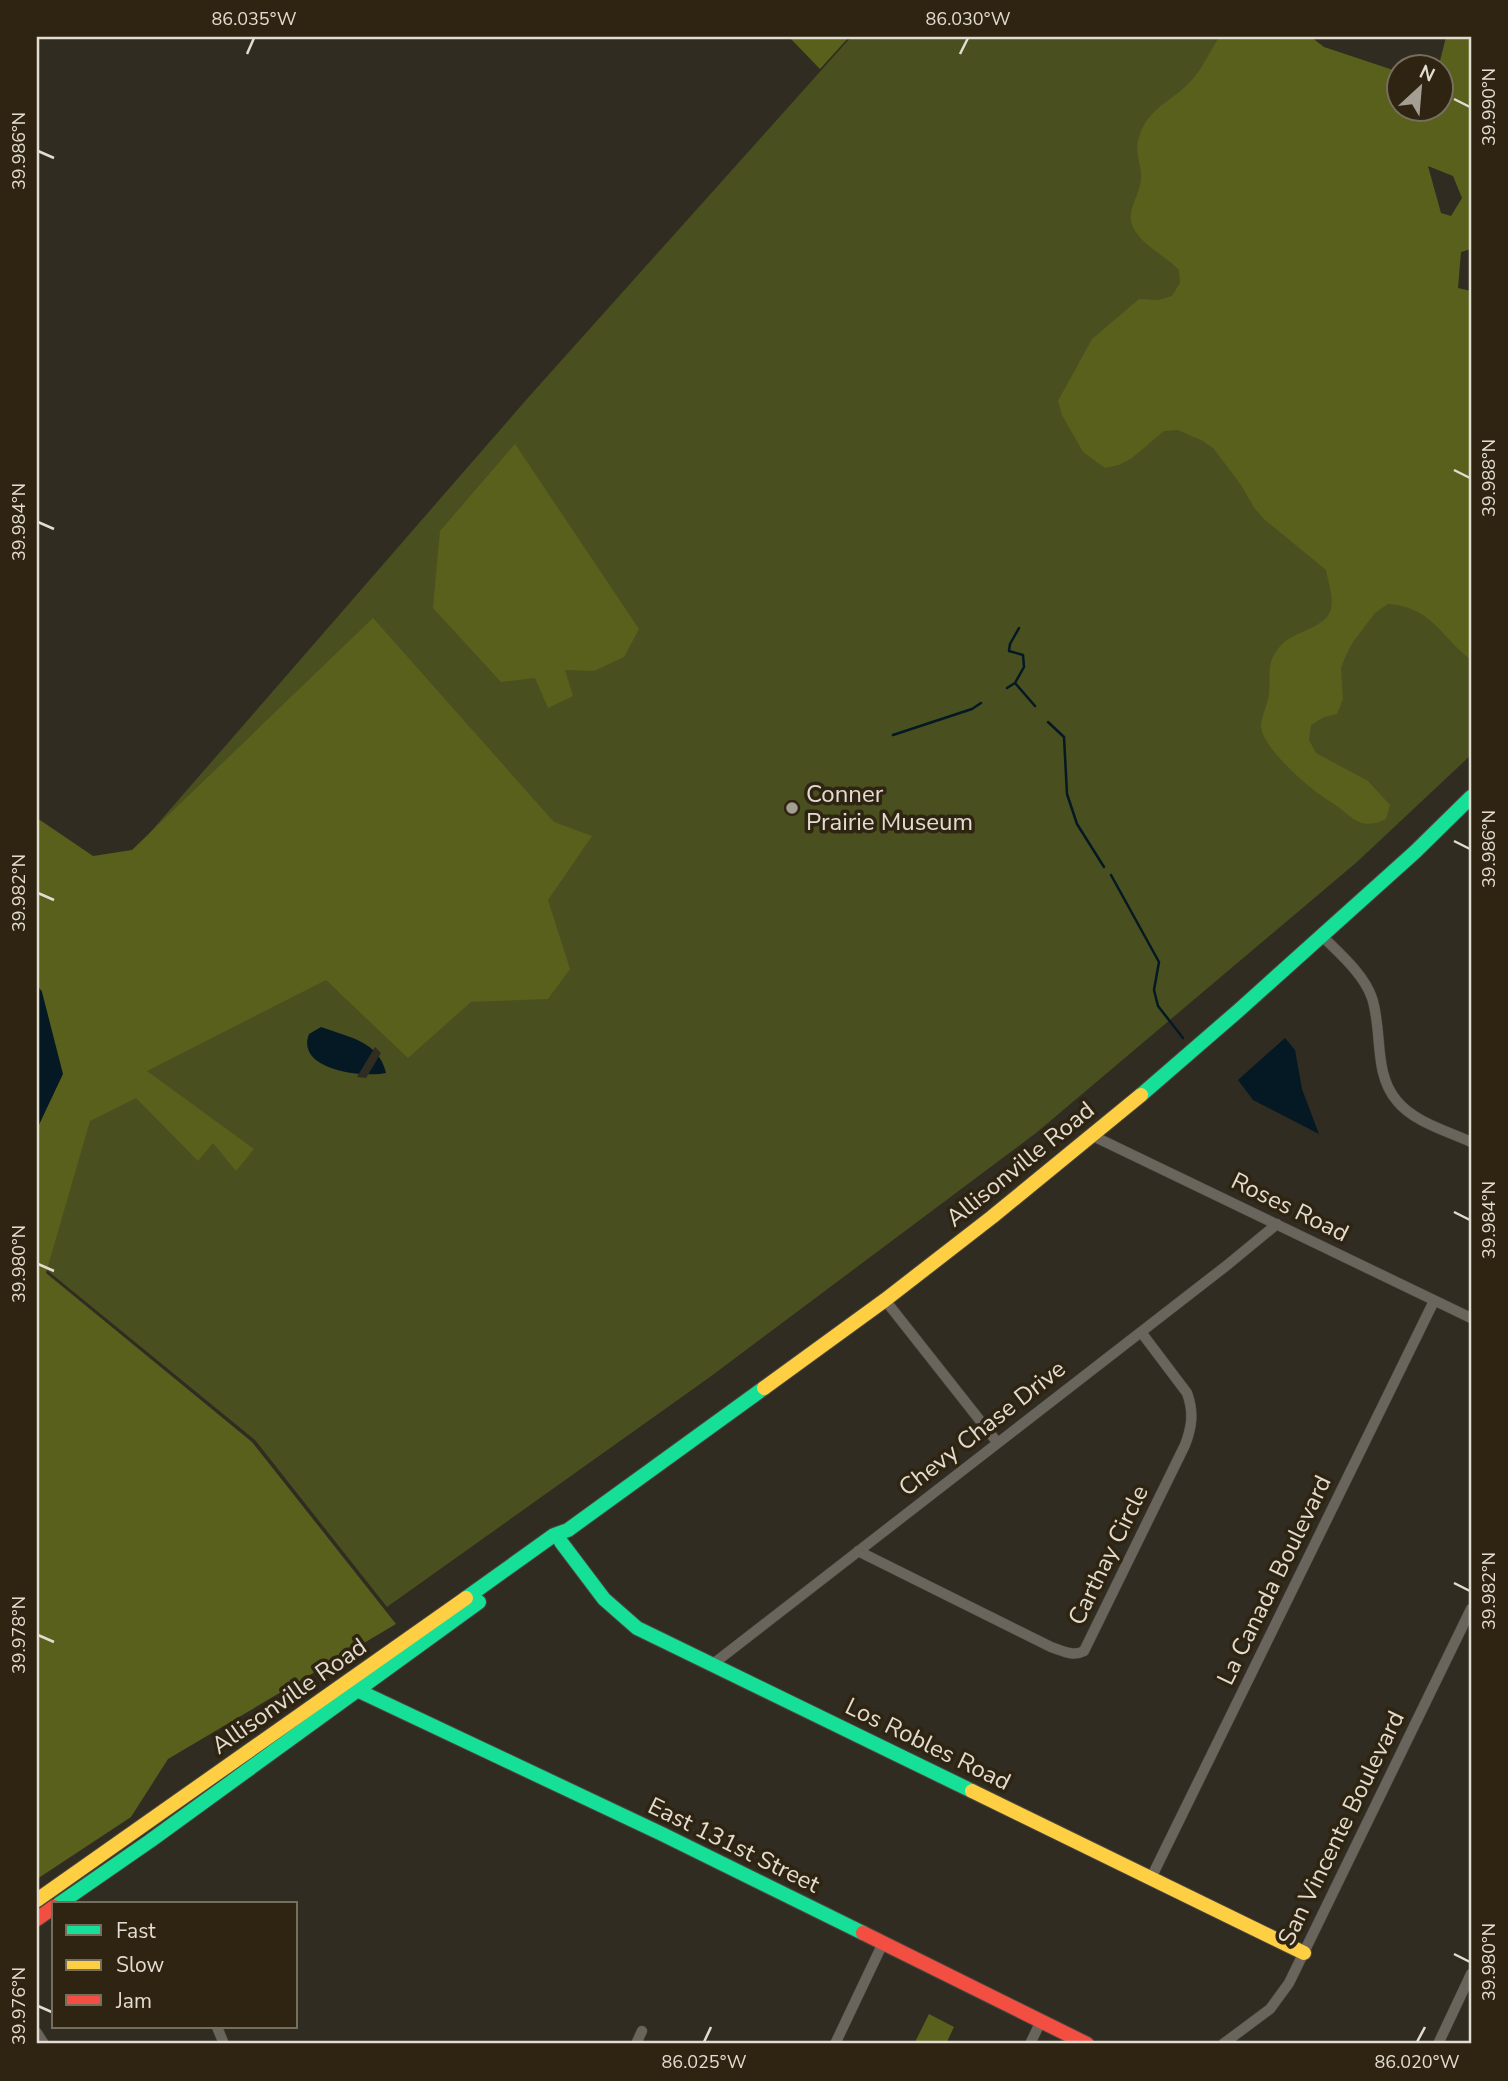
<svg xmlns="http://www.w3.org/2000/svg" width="1508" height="2081" font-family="'Nunito Sans',sans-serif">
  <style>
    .green { fill: #494f1e }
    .forest { fill: #59601c; fill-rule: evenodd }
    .water { fill: #041923 }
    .pier { fill: #312c21 }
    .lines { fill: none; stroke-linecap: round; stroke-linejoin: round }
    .stream { stroke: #041923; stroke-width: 2.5 }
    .street-casing { stroke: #4c483f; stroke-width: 11 }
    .fast-casing { stroke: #4c483f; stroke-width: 16 }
    .slow-casing { stroke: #4c483f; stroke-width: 16 }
    .jam-casing { stroke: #4c483f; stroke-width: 16 }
    .street { stroke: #69655d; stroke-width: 10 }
    .fast { stroke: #16e098; stroke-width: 14 }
    .slow { stroke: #ffcf43; stroke-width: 14 }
    .jam { stroke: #f24e42; stroke-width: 14 }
    .ticks { fill: none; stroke: #e3dcd0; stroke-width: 2.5 }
    .poi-dot { fill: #a59e93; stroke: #2e2411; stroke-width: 2.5 }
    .labels { text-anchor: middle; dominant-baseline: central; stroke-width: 7; stroke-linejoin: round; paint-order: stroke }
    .poi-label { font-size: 24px; fill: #e3dcd0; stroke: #2e2411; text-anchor: start }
    .street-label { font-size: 24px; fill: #e3dcd0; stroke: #2e2411 }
    .neatline { fill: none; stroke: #e3dcd0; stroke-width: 2.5 }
    .ticks-label { font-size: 18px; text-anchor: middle; fill: #e3dcd0 }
  </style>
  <rect width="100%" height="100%" fill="#312c21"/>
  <path class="green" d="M851,37H1291L1471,330V755L1357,862L1036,1133L710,1377L387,1607L255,1440L37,1262V1198L114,874L526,400Z"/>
  <path class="forest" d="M789,37H849L820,69Z
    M1219,37H1311L1324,47L1399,72L1400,108H1442V66H1436L1439,65L1446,37H1471V249L1461,252L1458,288L1471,291V660C1440,636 1432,607 1388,604L1375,613L1353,642L1346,655L1341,668L1343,699L1337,714L1324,717L1311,725L1309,740L1316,753L1368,781L1390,805L1386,819C1358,832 1353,816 1331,802C1312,791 1261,748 1261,725C1262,714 1268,704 1269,694C1271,672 1265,663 1282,644C1295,631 1322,629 1330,612C1335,600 1328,582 1326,570L1265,520L1255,509L1241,485L1214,449L1203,441L1178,430L1164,431L1132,458L1119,465L1105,468L1083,452L1062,415L1058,401L1092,339L1139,299L1158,300L1172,296L1180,283L1179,270C1167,257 1150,250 1138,235C1121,213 1139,201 1141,179C1142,165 1134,152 1139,137C1147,110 1168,103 1186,86C1200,74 1209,53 1219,37ZM1428,166L1453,176L1462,198L1451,216L1441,213Z
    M515,444L639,629L624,657L594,671L565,670L573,696L548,708L535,678L501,682L433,608L440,531Z
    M373,618L554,822L592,836L548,900L570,969L548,999L471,1002L408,1058L326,980L147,1071L254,1149L236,1171L213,1143L198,1161L136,1098L90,1121L46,1273L252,1442L396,1624L168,1759L131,1817L37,1879V1124L42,992L37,985V818L93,856L132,850Z
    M929,2014L954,2027L946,2044H914Z"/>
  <path class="water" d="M37,985L42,992L63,1074L37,1129Z
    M321,1027C348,1037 379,1041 386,1073C363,1078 295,1070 309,1034Z
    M1285,1038L1295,1050L1302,1089L1319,1134L1253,1100L1238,1080Z"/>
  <path class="pier" d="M375,1047L381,1053L366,1078L357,1077Z"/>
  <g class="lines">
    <path class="stream" d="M1019,628L1010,644L1009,651L1023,655L1024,667L1015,683L1035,706
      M1007,688L1015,683
      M1048,722L1064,737L1067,794L1077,824L1104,867
      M893,735L972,709L981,703
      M1111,875L1159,962L1154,990L1158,1006L1183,1038"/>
    <g class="street-casing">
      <path id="street" d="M1322,936C1339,953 1364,974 1372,998C1383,1032 1373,1073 1397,1101C1414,1122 1447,1131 1471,1142
        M1091,1135L1471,1318
        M885,1300L997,1442
        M858,1551L1051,1647C1063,1651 1073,1657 1084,1651L1185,1445C1192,1427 1194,1412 1187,1393L1141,1332
        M713,1664L1226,1266L1277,1224
        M1151,1878L1434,1301
        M217,2027L224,2044
        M37,2033L44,2044
        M636,2044L642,2031
        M835,2044L883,1943
        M1030,2044L1041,2021
        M1223,2044L1270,2009L1289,1983L1471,1609
        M1438,2044L1471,1974"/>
    </g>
    <g class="fast-casing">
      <path id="fast" d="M1141,1095L1238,1011L1415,852L1471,797
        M561,1542L604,1599L637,1628L972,1791
        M466,1598L554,1535L568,1530L764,1388
        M359,1691L662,1834L863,1933
        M59,1904L150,1841L479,1602"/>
    </g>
    <g class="slow-casing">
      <path id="slow" d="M764,1388L885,1300L992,1217L1141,1095
        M972,1791L1304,1953
        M37,1900L466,1598"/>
    </g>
    <g class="jam-casing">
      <path id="jam" d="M37,1919L54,1907
        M863,1933L1087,2044"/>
    </g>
    <use href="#street" class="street"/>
    <use href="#fast" class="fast"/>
    <use href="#slow" class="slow"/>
    <use href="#jam" class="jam"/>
  </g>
  <path class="ticks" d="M247,54L254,38M960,54L968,38M1454,99L1470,107M38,151L54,158M1454,470L1470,478M38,522L54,529M1454,841L1470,849M38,893L54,900M1454,1212L1470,1220M38,1264L54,1271M1454,1583L1470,1591M38,1635L54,1642M1454,1954L1470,1962M38,2006L54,2013M704,2042L711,2027M1417,2042L1425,2027"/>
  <circle class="poi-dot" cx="792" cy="808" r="7"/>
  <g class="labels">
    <g class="poi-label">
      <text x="806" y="794">Conner<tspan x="806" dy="28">Prairie Museum</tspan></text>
    </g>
    <g class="street-label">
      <text transform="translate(1020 1164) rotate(-39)">Allisonville Road</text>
      <text transform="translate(1290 1207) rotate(26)">Roses Road</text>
      <text transform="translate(982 1428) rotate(-38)">Chevy Chase Drive</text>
      <text transform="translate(1108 1555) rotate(-64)">Carthay Circle</text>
      <text transform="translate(1274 1580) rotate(-64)">La Canada Boulevard</text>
      <text transform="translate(289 1696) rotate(-35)">Allisonville Road</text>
      <text transform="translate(928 1744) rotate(26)">Los Robles Road</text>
      <text transform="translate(1341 1828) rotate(-64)">San Vincente Boulevard</text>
      <text transform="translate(734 1845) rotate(26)">East 131st Street</text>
    </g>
  </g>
  <rect width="1508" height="2081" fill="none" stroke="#2e2411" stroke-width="77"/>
  <rect x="52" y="1902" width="245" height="126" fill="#2e2411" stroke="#766e5d" stroke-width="2"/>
  <rect x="66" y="1925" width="35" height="10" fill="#16e098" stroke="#766e5d" stroke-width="2"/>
  <text x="116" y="1938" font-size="21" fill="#e3dcd0">Fast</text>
  <rect x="66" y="1960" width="35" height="10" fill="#ffcf43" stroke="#766e5d" stroke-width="2"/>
  <text x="116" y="1972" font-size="21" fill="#e3dcd0">Slow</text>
  <rect x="66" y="1995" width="35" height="10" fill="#f24e42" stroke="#766e5d" stroke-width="2"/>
  <text x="116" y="2008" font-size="21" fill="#e3dcd0">Jam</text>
  <g transform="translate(1420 88) rotate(26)"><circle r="33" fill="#2e2411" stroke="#766e5d" stroke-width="2"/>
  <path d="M0-5L12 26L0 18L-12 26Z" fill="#a59e93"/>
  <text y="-10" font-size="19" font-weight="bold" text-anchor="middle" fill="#e3dcd0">N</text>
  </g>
  <rect x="38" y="38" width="1432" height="2004" class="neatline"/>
  <g class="ticks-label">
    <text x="254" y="25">86.035°W</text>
    <text x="968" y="25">86.030°W</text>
    <text transform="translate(1489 107) rotate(-90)" y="6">39.990°N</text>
    <text transform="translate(19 151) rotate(-90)" y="6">39.986°N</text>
    <text transform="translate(1489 478) rotate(-90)" y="6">39.988°N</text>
    <text transform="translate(19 522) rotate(-90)" y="6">39.984°N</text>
    <text transform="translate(1489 849) rotate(-90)" y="6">39.986°N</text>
    <text transform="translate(19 893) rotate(-90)" y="6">39.982°N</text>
    <text transform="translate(1489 1220) rotate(-90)" y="6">39.984°N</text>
    <text transform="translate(19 1264) rotate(-90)" y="6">39.980°N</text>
    <text transform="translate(1489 1591) rotate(-90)" y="6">39.982°N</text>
    <text transform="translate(19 1635) rotate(-90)" y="6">39.978°N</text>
    <text transform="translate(1489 1962) rotate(-90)" y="6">39.980°N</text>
    <text transform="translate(19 2006) rotate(-90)" y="6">39.976°N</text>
    <text x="704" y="2068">86.025°W</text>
    <text x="1417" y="2068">86.020°W</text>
  </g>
</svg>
